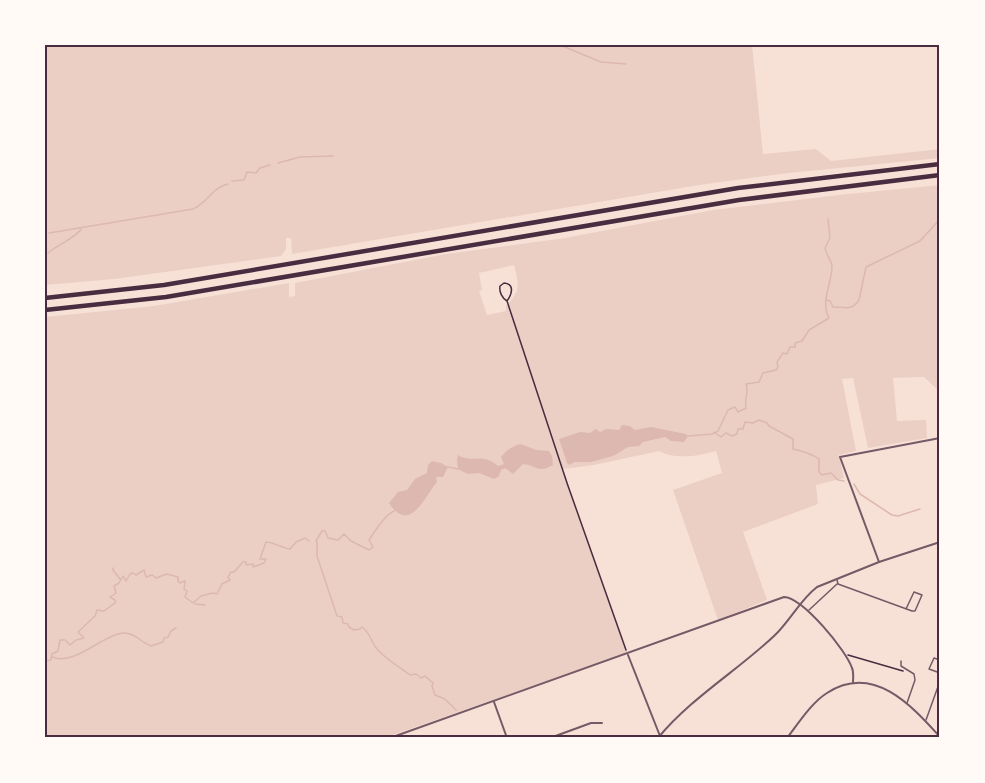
<svg xmlns="http://www.w3.org/2000/svg" width="985" height="783" font-family="'Noto Sans',sans-serif">
  <style>
    .green { fill: #ebcfc5; fill-rule: evenodd }
    .water { fill: #dcb8b0 }
    .lines { fill: none; stroke-linecap: round; stroke-linejoin: round }
    .stream { stroke: #dcb8b0; stroke-width: 1.5 }
    .path { stroke: #4a2c40; stroke-width: 1.5 }
    .service { stroke: #755966; stroke-width: 1.5 }
    .minor { stroke: #755966; stroke-width: 2 }
    .motorway { stroke: #4a2c40; stroke-width: 4.5 }
    .neatline { fill: none; stroke: #4a2c40; stroke-width: 2 }
  </style>
  <rect width="100%" height="100%" fill="#f7e1d7"/>
  <path class="green" d="M45,45H752L763,154L816,149L831,161L940,149V158L789,173L699,185L292,254L291,238H286V249L281,256L114,279L45,285Z
    M940,185V392L924,377L893,378L897,421L926,420L927,438L868,448L853,378L842,379L856,451L839,455L844,478L816,485L818,504L743,532L767,600L718,620L673,490L722,473L716,451C699,456 675,460 659,451L594,465L563,469L628,653L384,738H45V317L154,306L289,283V297L295,296V283L446,254L565,238L713,210L848,194ZM514,265C519,286 521,290 506,306V311L487,315L479,291L482,290L479,273Z"/>
  <path class="water" d="M622,425L630,426L635,430L651,427L686,434L688,436L684,442L671,441L665,437L643,442L639,446L628,447L613,456L591,462H575L569,465L567,463L559,439L580,432L590,433L596,429L600,432L606,429L619,430Z
    M521,444L536,450L549,451L552,456L553,465C538,474 536,465 523,464L513,474L505,468L501,470L499,476L494,479L479,473L468,474L458,469L457,460L458,455C472,464 482,452 498,466L504,464L501,457C507,450 512,446 521,444Z
    M432,461L441,463L448,467L443,477H436L437,482C425,496 410,535 389,503L398,492L407,490L415,479L427,473L428,465Z"/>
  <g class="lines">
    <path class="stream" d="M560,45L601,62L626,64
      M278,163L300,157L333,156
      M232,181L244,180L247,172L256,173L260,168L270,165
      M49,233L193,209C207,203 213,187 228,184
      M48,253C59,244 76,238 83,227
      M826,300L830,301L833,307C843,307 852,311 859,300L866,267L920,241L940,219
      M715,433L721,437L726,433L732,436L737,434L738,429H743L745,422L753,423L759,420L767,423L769,426L793,439V449C802,451 811,453 819,459V472L822,475L831,473L838,480L844,481
      M688,436L712,434L718,431L728,410L735,407L738,412L746,408C744,399 749,393 746,384L759,382L763,373L776,370L778,367L777,362L783,353L787,354L790,347H795V343L802,341L809,330L829,318C820,301 832,284 832,266C832,261 826,255 825,248L830,238L828,219
      M448,467L458,469
      M854,484L860,494L892,515L898,516L920,509
      M316,541L322,531H325L328,538L338,540L344,534L351,541L369,550L373,547L369,540C376,530 384,515 396,510
      M317,541V556L337,616L342,617L343,623L348,624L349,627L354,630L360,629L362,627C371,633 371,644 379,651C387,660 400,667 410,675L416,674L421,678L425,676L433,683L432,686L435,695L445,699L456,710
      M113,568V570L120,579
      M195,604L205,605
      M52,657C75,666 101,636 122,633C135,632 140,642 151,646L163,642L164,638L168,637L171,631L176,628
      M45,661L51,660L52,654L58,651L60,640H65L70,645L76,640L84,638L78,632L95,616L97,610L104,611L115,603V600L110,597L116,593L114,586L119,583L123,576L126,581L130,574L133,573L136,575L144,570L146,577L152,575L156,578L167,574L178,577V581L180,583L185,581L184,589L187,591L185,597L193,603L201,596L213,593L217,594L222,584L230,580L228,577L231,572H234L243,562H246V565L253,564V567L264,563L266,559H260L266,542C273,542 282,548 290,549L296,542L305,538L309,541"/>
    <path class="path" d="M507,301C502,298 499,292 500,286L504,283C515,284 512,294 507,301L508,304L567,483L626,650
      M848,655L903,671"/>
    <path class="service" d="M837,580L838,584L912,611H915L922,595L914,592L906,609
      M809,610L837,584
      M940,660L934,658L929,669L940,673
      M901,661V666L914,674L915,680L907,703
      M926,720L940,681"/>
    <path class="minor" d="M879,562L840,457L940,438
      M628,655L660,736
      M494,702L507,738
      M390,738L784,597C803,598 846,650 852,668C854,672 853,678 853,683
      M550,738L591,723H602
      M658,738C691,698 737,671 774,636C790,621 800,600 817,587L879,562L940,542
      M787,738C798,724 811,703 827,693C873,663 911,705 940,737"/>
    <path class="motorway" d="M45,298L164,285L738,188L940,164
      M45,310L166,297L739,200L940,175"/>
  </g>
  <rect width="985" height="783" fill="none" stroke="#fffaf5" stroke-width="93"/>
  <rect x="46" y="46" width="892" height="690" class="neatline"/>
</svg>
